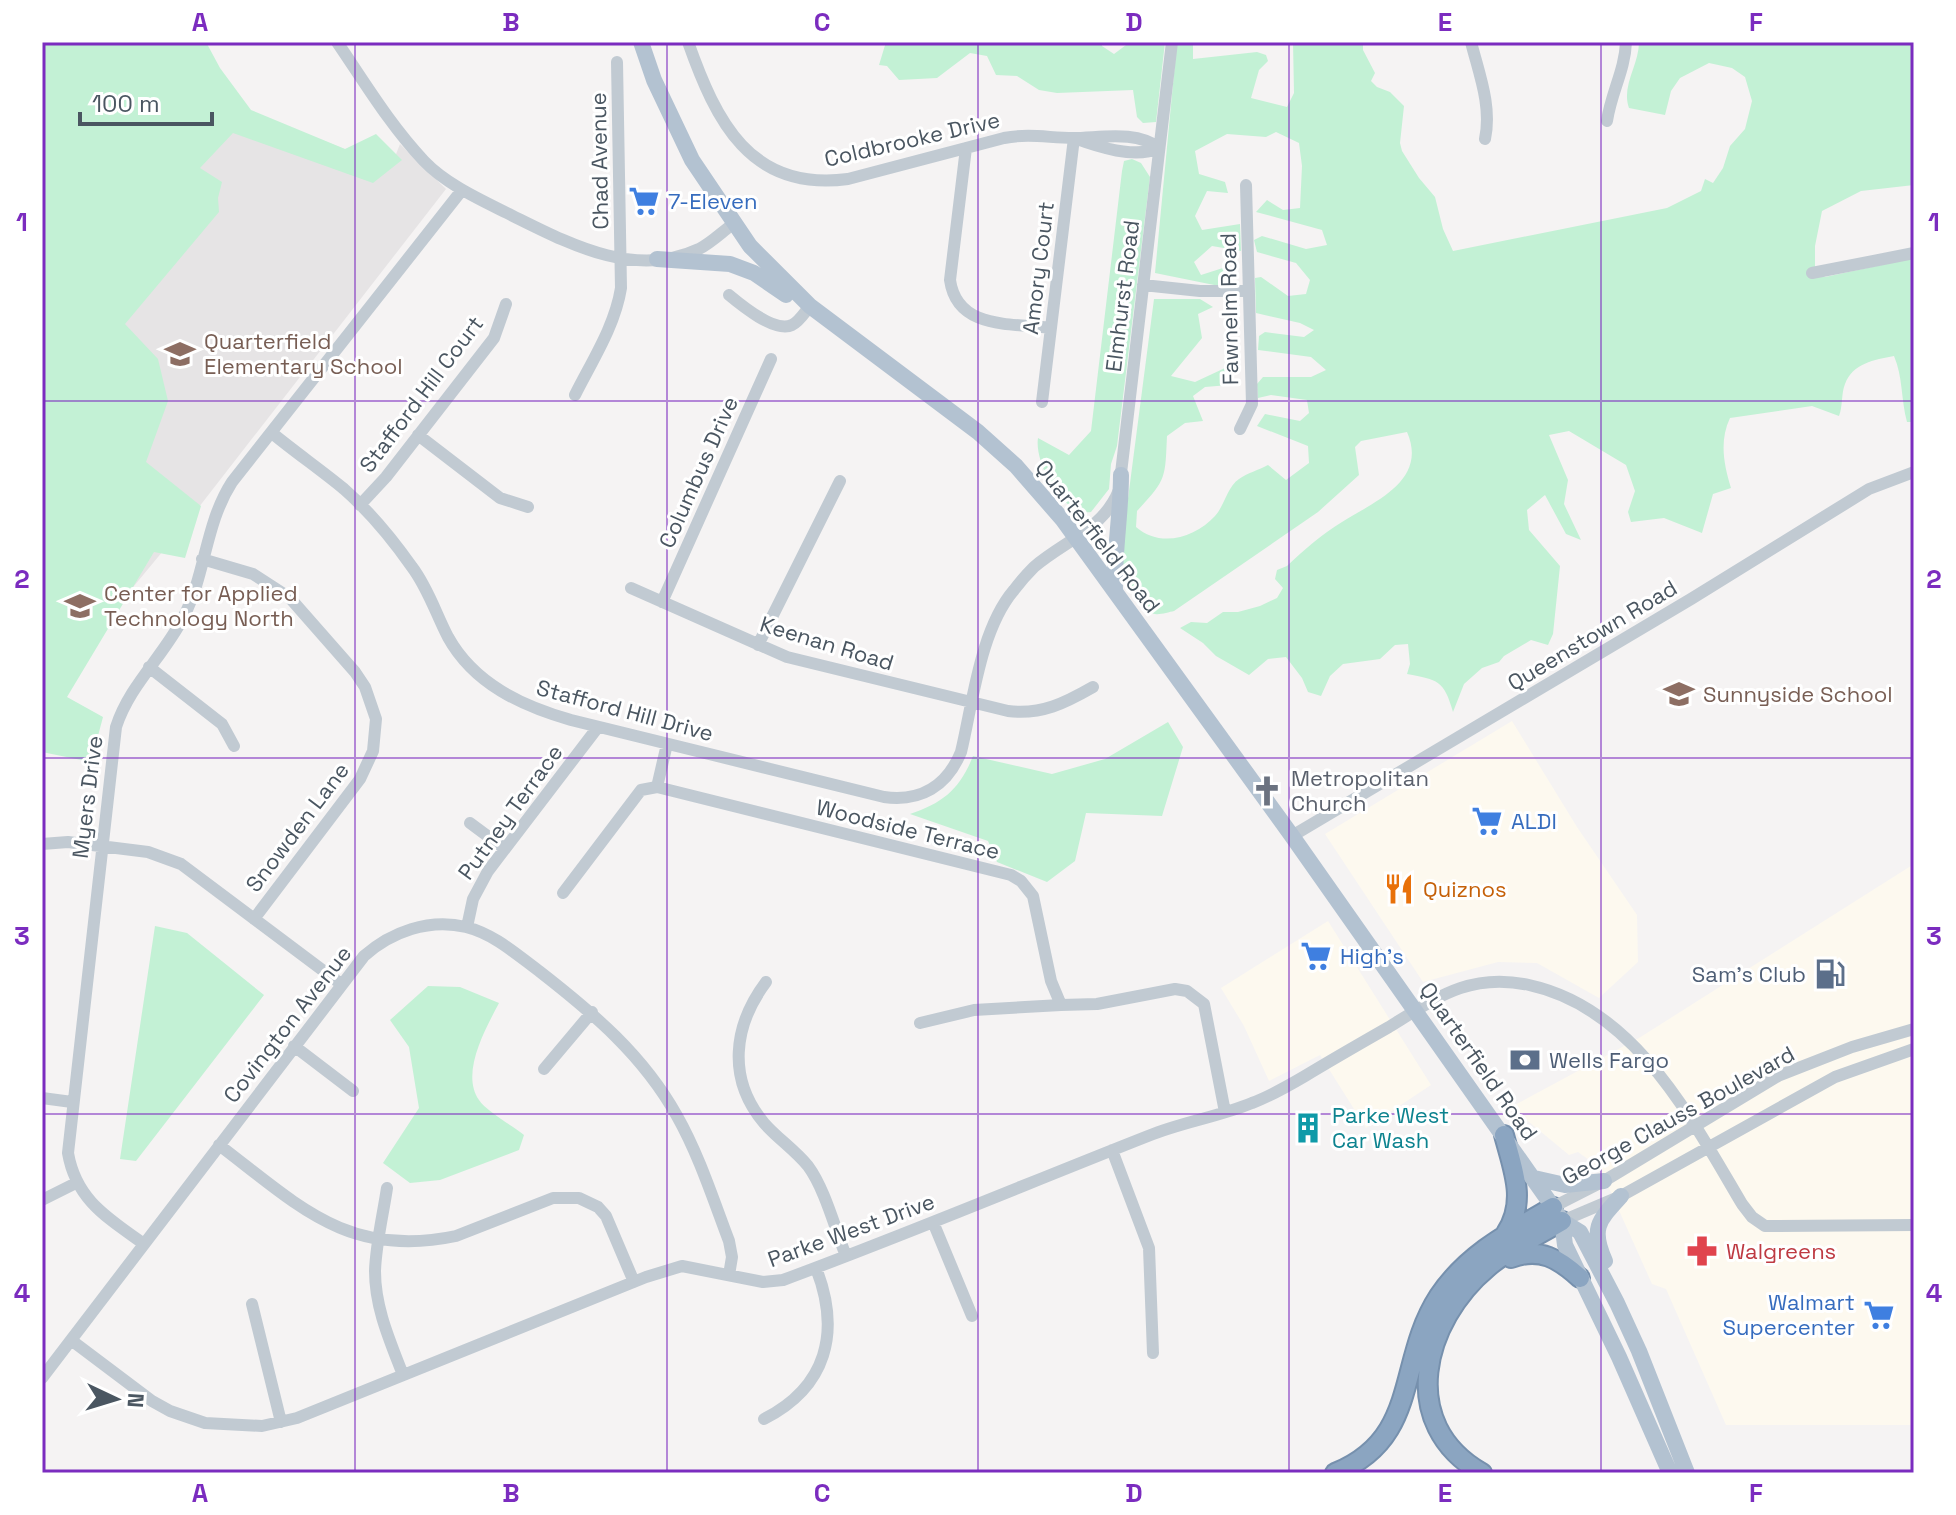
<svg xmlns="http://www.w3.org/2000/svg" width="1956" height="1515" font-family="'Space Grotesk',sans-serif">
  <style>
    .commercial { fill: #fdf9ef }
    .education { fill: #e6e4e5 }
    .green { fill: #c3f1d5 }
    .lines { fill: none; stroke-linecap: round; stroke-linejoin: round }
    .highway-casing { stroke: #7690ad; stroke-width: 22 }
    .minor { stroke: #c1cad2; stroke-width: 12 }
    .major { stroke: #b3c2d1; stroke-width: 16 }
    .highway { stroke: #8ba5c1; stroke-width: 18 }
    .grid { fill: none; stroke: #7b2cbf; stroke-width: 2; stroke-opacity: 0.55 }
    .labels { text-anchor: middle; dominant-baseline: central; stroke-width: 6; stroke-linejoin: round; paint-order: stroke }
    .street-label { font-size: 22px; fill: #4a5661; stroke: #fff }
    .shop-label { font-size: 22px; fill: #366cbe; stroke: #fff; text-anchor: start }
    .education-label { font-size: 22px; fill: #785e54; stroke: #fff; text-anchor: start }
    .worship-label { font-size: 22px; fill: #5b616d; stroke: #fff; text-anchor: start }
    .food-label { font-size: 22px; fill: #c56008; stroke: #fff; text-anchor: start }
    .service-label { font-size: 22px; fill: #4e5e75; stroke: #fff; text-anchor: end }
    .culture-label { font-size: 22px; fill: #0d838f; stroke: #fff; text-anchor: start }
    .health-label { font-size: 22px; fill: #be3a42; stroke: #fff; text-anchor: start }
    .neatline { fill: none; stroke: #7b2cbf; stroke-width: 3 }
    .grid-label { font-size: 26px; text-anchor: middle; font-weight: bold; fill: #7b2cbf }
  </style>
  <rect width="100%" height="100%" fill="#f5f3f3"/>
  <path class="commercial" d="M1512,721L1577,827L1637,915L1638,962L1599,998L1537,963L1498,962L1423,982L1325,834Z
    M1914,864V1425H1726L1666,1289L1652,1284L1600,1168L1578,1152L1569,1155L1511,1107L1639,1038Z
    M1328,921L1431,1085L1366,1128L1320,1055L1269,1081L1244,1026L1221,988Z"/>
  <path class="education" d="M42,42L229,104L391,167L400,144L446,189L192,516L42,697Z"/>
  <path class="green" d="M42,42H206L220,68L251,110L345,149L376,134L402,160L373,183L233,133L200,168L222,182L218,198L219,212L125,324L158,359L168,401L146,462L201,506L185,558L154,552L67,697L103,717L91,762L42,752Z
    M886,42H1102V46L1114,54L1130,42H1165L1156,122L1143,123L1137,117L1133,90L1057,93L1039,90L1017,76L996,75L987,56L970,53L937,78L899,80L887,66L879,65Z
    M1177,42H1193V59L1257,52L1266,55L1268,61L1259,70L1251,98L1287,107L1294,93L1293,42H1363V50L1375,73L1371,81L1377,87L1390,92L1404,106L1400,143L1402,151L1419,178L1435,197L1443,229L1453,251L1667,208L1701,191L1705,179L1713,183L1723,168L1730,146L1745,129L1752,101L1745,77L1732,68L1709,63L1680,78L1671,91L1665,115L1629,108C1621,86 1639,65 1639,42H1908L1914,48V185L1861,191L1822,211L1815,246V269L1825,277L1914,258V422H1907C1901,400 1903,377 1894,356C1874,360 1853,363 1845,384C1841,394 1843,406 1839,416L1812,406L1730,418C1719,441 1724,465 1731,488L1713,494L1702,533L1664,518L1631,522L1628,512L1635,491L1626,465L1569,431L1549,435L1568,480L1564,504L1581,540L1566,534L1545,495L1527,510L1529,530L1560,566L1553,634L1548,645L1531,640L1504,656L1499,662L1482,668L1464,684L1453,712C1444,680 1438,680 1407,674L1410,664L1408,644L1395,645L1380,659L1343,664L1330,676L1321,696L1308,692L1302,678L1286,657L1268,659L1249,675L1216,656L1203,643L1180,628L1191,622L1207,623L1223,612H1238L1260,606L1277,598L1283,588L1275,579L1277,570L1287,566C1304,550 1322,534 1342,522C1376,501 1428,480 1407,432L1361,441L1355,447L1359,475L1318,512L1174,611C1169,612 1160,615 1155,614C1138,612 1125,574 1120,560L1154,299H1200L1213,307L1198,314L1202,338L1171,376L1195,382L1225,368L1233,371L1229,385L1205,387L1193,396L1203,421L1185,423L1167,436C1165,478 1167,479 1137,511L1136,527C1160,548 1195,538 1215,516C1225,505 1227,487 1239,479C1247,473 1259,470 1268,465L1286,480L1309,463L1308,446L1257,426L1265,414L1300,421L1309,413L1307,400L1271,395L1258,398L1257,384L1263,377H1311L1326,370L1311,357L1258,350L1259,336L1265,332L1304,337L1314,330L1300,323L1256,313L1255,278L1261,277L1288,296L1306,294L1310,280L1296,263L1257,252L1254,240L1262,236L1306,249L1327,245L1322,230L1256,212L1267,200L1283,210L1300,208L1302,166L1299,143L1276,132L1266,137L1227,134L1195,151L1199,174L1225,182L1228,193L1207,191L1195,216L1202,230L1240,224L1241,251L1212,246L1194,262L1201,275L1226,267L1235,273L1224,287L1155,273Z
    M1132,159L1141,163L1150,177L1117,446L1111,464L1109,489L1091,512C1063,517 1034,463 1038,438L1069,455L1091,431L1122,171L1124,161Z
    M1168,722L1183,747L1162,816L1086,813L1075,861L1047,882L997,862L988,841L910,814C943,803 960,789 973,756L1052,774L1105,759Z
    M155,926L187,933L264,995L136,1161L120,1159Z
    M428,986L460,987L499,1003C486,1028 460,1073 479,1100C486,1111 513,1126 524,1135L519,1150L440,1180L410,1183L383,1163L419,1108L409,1047L390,1020Z"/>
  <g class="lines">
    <g class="highway-casing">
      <path id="highway" d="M1504,1135C1513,1169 1527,1201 1506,1233
        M1511,1258C1540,1247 1559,1259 1580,1278
        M1335,1473C1421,1438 1396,1362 1439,1296C1467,1254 1510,1232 1553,1207
        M1482,1473C1396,1424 1423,1321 1488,1267C1510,1248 1537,1236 1562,1221"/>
    </g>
    <path class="minor" d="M337,42C365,83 390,125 424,161C446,184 479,199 507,213C566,242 633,280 699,249C711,243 722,232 733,224
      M688,42C716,121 750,192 848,179L1004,138C1030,133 1049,138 1073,138C1100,138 1136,130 1159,148C1135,159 1098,147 1074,138
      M1471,42C1479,74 1492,106 1485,139
      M1607,121C1611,93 1625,70 1626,42
      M966,148L950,280C957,330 1012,323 1051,328
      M1812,273L1914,253
      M1143,285L1200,291H1249
      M729,295C741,305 775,333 792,325C799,322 805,312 810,306
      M575,395C592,361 615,326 621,288L617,62
      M1042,402L1074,138
      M1240,429L1252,404L1246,185
      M272,433C295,452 321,470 344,489C369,511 393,540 412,567C428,588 436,614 448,637C474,684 522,706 571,720L884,797C921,802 947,786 961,752C973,702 980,630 1014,590C1020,582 1027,574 1034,567C1064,541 1104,529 1119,490L1172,42
      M418,435L500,498L528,507
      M360,505L386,477L494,338L506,304
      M202,559L253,574L290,598L355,672L365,687L376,719L373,751L360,779L254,919
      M631,588L787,657L1008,711C1042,715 1065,703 1093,687
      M662,602L771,359
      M758,645L840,481
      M149,667L222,724L234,746
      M657,787L1011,875L1021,881L1033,896L1051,981L1061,1005L1097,1004L1175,989L1187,991L1204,1004L1225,1112
      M470,823L505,849
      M1292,836L1691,599L1869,489L1914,472
      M42,844L68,842L148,852L181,864L341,984
      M563,893L641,790L657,787L667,744
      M467,927L473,899L488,871L598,727
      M766,982C733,1026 727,1079 764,1123C777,1138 795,1150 808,1166C825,1189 835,1229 846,1256
      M920,1023L974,1010L1061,1005
      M294,1046L353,1091
      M544,1069L592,1012
      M42,1098L72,1102
      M219,1145C298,1205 348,1259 456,1236L553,1198H579L598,1207L606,1216L634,1282
      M1112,1150L1149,1248L1153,1353
      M387,1188C383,1215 376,1243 375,1271C375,1308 390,1341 403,1375
      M42,1200L76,1183
      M1553,1207L1604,1181L1778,1076L1852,1047L1914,1029
      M1562,1221L1621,1196L1835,1077L1914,1049
      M933,1222L972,1316
      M144,1244C108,1218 76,1200 68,1153L116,727C130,684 164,656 184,616C206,573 205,524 232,482L462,190
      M252,1304L281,1422
      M71,1340L152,1401L170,1411L205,1423L262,1426L297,1418L646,1277L682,1266L763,1282L783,1280C905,1235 1026,1184 1148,1136C1182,1122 1218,1117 1252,1103C1271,1096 1288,1086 1305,1076C1333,1059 1361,1043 1389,1027C1436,998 1470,972 1529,985C1635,1008 1691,1118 1742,1204L1752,1217L1765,1226L1914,1225
      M42,1378L364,956C391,932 429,918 466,927C494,934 516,954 539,971C593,1013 643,1055 677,1116C699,1155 713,1199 729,1241L732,1257L729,1275
      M764,1419C827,1387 841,1332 816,1268"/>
    <path class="major" d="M641,42L654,80L692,160L750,246L810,306L978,432L1016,466L1063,520L1292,836L1553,1207L1562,1221L1565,1245L1619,1357L1670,1473
      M657,259L730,264L754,273L786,295
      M1115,590C1114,551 1121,514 1121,475
      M1534,1178L1565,1185L1604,1181
      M1562,1221L1580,1232L1617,1303L1639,1351L1687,1473
      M1605,1261C1590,1228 1599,1220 1621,1196"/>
    <use href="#highway" class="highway"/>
  </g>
  <path class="grid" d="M355,42V1473M667,42V1473M978,42V1473M1289,42V1473M1601,42V1473M42,401H1914M42,758H1914M42,1114H1914"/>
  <defs>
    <g id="supermarket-bare" transform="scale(2.4)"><path d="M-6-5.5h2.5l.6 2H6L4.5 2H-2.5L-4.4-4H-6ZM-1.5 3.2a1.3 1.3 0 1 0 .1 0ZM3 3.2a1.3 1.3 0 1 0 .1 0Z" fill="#3f7fe0" stroke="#fff" stroke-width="2.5" paint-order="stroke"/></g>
    <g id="school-bare" transform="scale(2.4)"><path d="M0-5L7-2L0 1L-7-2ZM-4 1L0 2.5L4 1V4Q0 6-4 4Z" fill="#8d6e63" stroke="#fff" stroke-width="2.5" paint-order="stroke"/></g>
    <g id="church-bare" transform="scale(2.4)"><path d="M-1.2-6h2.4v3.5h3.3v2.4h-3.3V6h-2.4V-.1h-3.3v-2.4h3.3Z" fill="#6b7280" stroke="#fff" stroke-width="2.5" paint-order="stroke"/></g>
    <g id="restaurant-bare" transform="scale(2.4)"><path d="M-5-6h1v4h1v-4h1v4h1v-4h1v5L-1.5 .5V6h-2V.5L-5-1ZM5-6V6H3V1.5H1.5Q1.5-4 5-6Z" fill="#e8710a" stroke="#fff" stroke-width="2.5" paint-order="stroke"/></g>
    <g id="fuel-bare" transform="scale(2.4)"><path d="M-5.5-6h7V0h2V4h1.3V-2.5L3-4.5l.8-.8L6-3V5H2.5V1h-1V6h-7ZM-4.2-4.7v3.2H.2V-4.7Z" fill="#5c6f8a" stroke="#fff" stroke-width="2.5" paint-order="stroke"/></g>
    <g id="bank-bare" transform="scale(2.4)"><path d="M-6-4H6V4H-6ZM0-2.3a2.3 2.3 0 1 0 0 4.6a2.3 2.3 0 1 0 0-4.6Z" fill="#5c6f8a" stroke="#fff" stroke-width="2.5" paint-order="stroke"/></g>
    <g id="building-bare" transform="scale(2.4)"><path d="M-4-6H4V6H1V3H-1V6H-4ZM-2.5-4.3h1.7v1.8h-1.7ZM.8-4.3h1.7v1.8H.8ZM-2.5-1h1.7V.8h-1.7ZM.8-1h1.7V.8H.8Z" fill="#0f9aa8" stroke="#fff" stroke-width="2.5" paint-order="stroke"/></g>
    <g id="pharmacy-bare" transform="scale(2.4)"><path d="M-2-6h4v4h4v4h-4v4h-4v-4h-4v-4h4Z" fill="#e0444e" stroke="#fff" stroke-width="2.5" paint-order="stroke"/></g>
  </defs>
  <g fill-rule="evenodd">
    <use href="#supermarket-bare" x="644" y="201"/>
    <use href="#school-bare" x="180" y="354"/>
    <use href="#school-bare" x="80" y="606"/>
    <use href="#school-bare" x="1679" y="694"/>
    <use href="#church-bare" x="1267" y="791"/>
    <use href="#supermarket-bare" x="1487" y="821"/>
    <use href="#restaurant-bare" x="1399" y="889"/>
    <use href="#supermarket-bare" x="1316" y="956"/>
    <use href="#fuel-bare" x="1830" y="974"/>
    <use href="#bank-bare" x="1525" y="1060"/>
    <use href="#building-bare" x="1308" y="1128"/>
    <use href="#pharmacy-bare" x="1702" y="1251"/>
    <use href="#supermarket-bare" x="1879" y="1315"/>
  </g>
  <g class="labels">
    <g class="street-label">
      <text transform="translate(912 139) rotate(-13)">Coldbrooke Drive</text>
      <text transform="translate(599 161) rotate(-91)">Chad Avenue</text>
      <text transform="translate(1038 268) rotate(-83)">Amory Court</text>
      <text transform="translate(1122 296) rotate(-83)">Elmhurst Road</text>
      <text transform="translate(1229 309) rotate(-91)">Fawnelm Road</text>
      <text transform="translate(421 394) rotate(-53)">Stafford Hill Court</text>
      <text transform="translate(698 472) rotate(-66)">Columbus Drive</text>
      <text transform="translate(1098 536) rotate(52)">Quarterfield Road</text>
      <text transform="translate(1592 635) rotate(-31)">Queenstown Road</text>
      <text transform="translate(827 643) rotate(17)">Keenan Road</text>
      <text transform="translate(625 710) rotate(15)">Stafford Hill Drive</text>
      <text transform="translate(87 797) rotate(-83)">Myers Drive</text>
      <text transform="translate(510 812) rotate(-54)">Putney Terrace</text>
      <text transform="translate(297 827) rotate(-53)">Snowden Lane</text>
      <text transform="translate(908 829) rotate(14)">Woodside Terrace</text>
      <text transform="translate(287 1024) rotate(-52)">Covington Avenue</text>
      <text transform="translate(1479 1061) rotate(55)">Quarterfield Road</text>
      <text transform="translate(1678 1115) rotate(-29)">George Clauss Boulevard</text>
      <text transform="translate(851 1230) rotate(-20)">Parke West Drive</text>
    </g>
    <g class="shop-label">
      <text x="668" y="201">7-Eleven</text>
      <text x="1511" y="821">ALDI</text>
      <text x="1340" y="956">High's</text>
      <text x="1855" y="1302" text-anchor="end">Walmart<tspan x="1855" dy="25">Supercenter</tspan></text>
    </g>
    <g class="education-label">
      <text x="204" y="341">Quarterfield<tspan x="204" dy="25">Elementary School</tspan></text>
      <text x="104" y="593">Center for Applied<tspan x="104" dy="25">Technology North</tspan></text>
      <text x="1703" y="694">Sunnyside School</text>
    </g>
    <g class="worship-label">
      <text x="1291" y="778">Metropolitan<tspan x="1291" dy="25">Church</tspan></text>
    </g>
    <g class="food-label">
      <text x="1423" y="889">Quiznos</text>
    </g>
    <g class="service-label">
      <text x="1806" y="974">Sam's Club</text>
      <text x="1549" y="1060" text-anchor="start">Wells Fargo</text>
    </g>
    <g class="culture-label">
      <text x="1332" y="1115">Parke West<tspan x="1332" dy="25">Car Wash</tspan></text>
    </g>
    <g class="health-label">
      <text x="1726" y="1251">Walgreens</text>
    </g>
  </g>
  <rect width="1956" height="1515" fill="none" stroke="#ffffff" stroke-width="88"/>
  <g transform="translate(116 1399) rotate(94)" stroke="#ffffff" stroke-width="6" paint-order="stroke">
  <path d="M0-6L14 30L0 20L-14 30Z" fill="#4a5661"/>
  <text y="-12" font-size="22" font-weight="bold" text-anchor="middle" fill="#4a5661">N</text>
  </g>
  <path d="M80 112v12h132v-12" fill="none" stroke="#4a5661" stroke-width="4"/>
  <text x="92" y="112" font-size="24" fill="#4a5661" stroke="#ffffff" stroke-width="6" paint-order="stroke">100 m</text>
  <rect x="44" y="44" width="1868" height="1427" class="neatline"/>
  <g class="grid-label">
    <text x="200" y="31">A</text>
    <text x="511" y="31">B</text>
    <text x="822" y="31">C</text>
    <text x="1134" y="31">D</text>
    <text x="1445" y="31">E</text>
    <text x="1756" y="31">F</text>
    <text x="22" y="231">1</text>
    <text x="1934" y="231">1</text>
    <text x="22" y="588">2</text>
    <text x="1934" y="588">2</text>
    <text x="22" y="945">3</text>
    <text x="1934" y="945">3</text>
    <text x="22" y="1302">4</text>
    <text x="1934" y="1302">4</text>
    <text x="200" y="1502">A</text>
    <text x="511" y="1502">B</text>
    <text x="822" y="1502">C</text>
    <text x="1134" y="1502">D</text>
    <text x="1445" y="1502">E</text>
    <text x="1756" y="1502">F</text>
  </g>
</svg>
